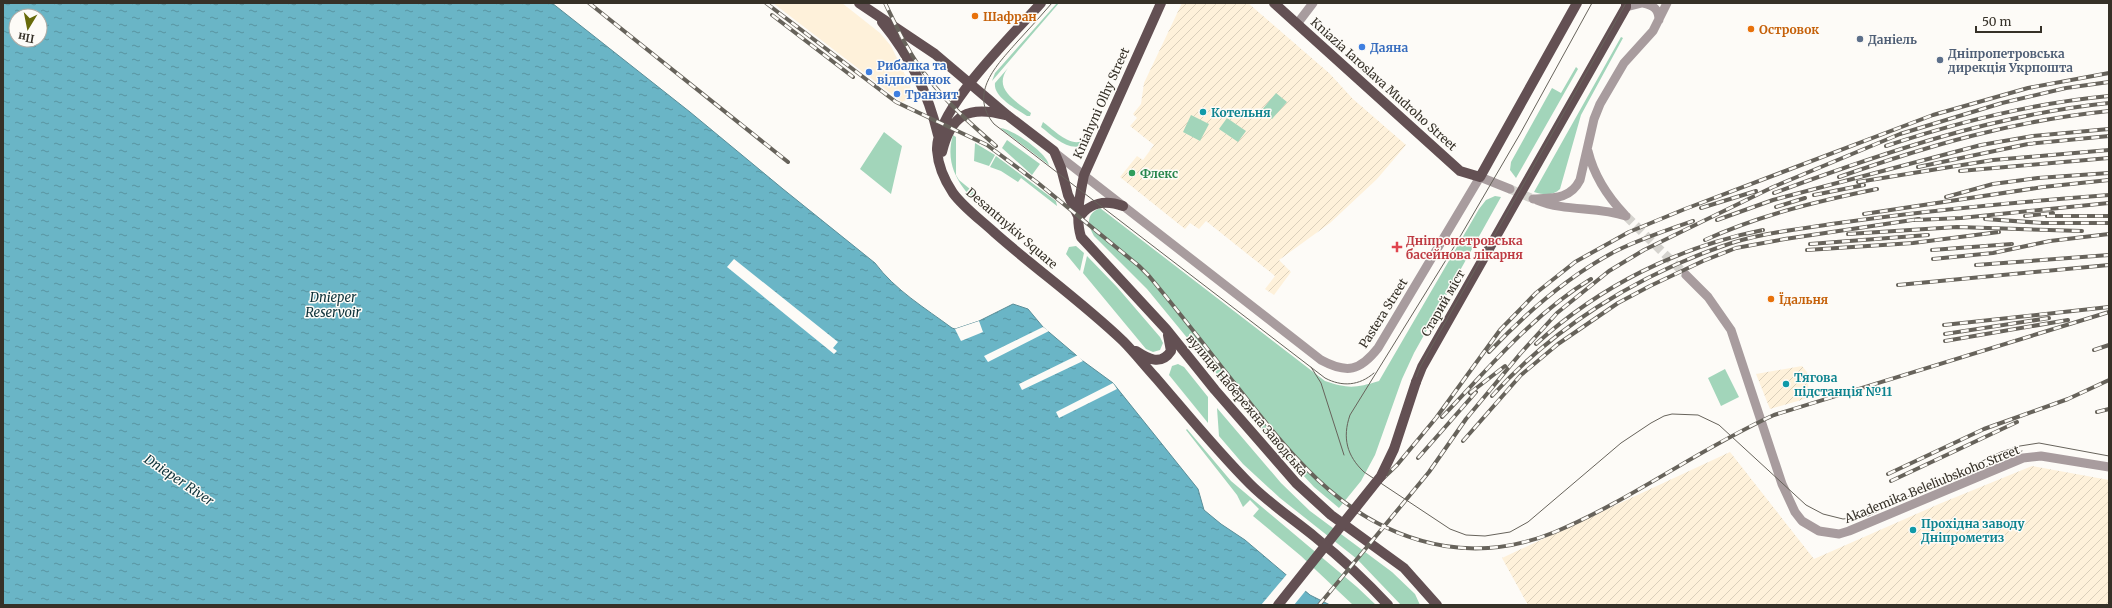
<svg xmlns="http://www.w3.org/2000/svg" width="2112" height="608" font-family="Merriweather,serif">
  <style>
    .built { fill: #fef1da }
    .industrial { fill: url(#industrial-furrows) }
    .green { fill: #a2d5ba }
    .water { fill: url(#water-ripples); stroke: #5a8d97; fill-rule: evenodd }
    .pier { fill: #fdfbf7 }
    .lines { fill: none; stroke-linecap: round; stroke-linejoin: round }
    .minor-tunnel { stroke: #d5d3ce; stroke-width: 9; stroke-dasharray: 9 4.5; stroke-linecap: butt }
    .minor { stroke: #a89c9e; stroke-width: 9 }
    .major { stroke: #635053; stroke-width: 10 }
    .tram { stroke: #67635b; stroke-width: 1 }
    .rail-casing { stroke: #67635b; stroke-width: 4 }
    .rail { stroke: #fdfbf7; stroke-width: 2.5; stroke-dasharray: 8; stroke-linecap: butt }
    .major-bridge { stroke: #635053; stroke-width: 10 }
    .food-dot { fill: #e8710a; stroke: #fdfbf7; stroke-width: 1.5 }
    .service-dot { fill: #5c6f8a; stroke: #fdfbf7; stroke-width: 1.5 }
    .shop-dot { fill: #3f7fe0; stroke: #fdfbf7; stroke-width: 1.5 }
    .culture-dot { fill: #0f9aa8; stroke: #fdfbf7; stroke-width: 1.5 }
    .leisure-dot { fill: #2e9e5b; stroke: #fdfbf7; stroke-width: 1.5 }
    .health-dot { fill: #e0444e; stroke: #fdfbf7; stroke-width: 1.5 }
    .labels { text-anchor: middle; dominant-baseline: central; stroke-width: 3; stroke-linejoin: round; paint-order: stroke }
    .food-label { font-size: 12px; font-weight: bold; fill: #c56008; stroke: #fdfbf7; text-anchor: start }
    .service-label { font-size: 12px; font-weight: bold; fill: #4e5e75; stroke: #fdfbf7; text-anchor: start }
    .shop-label { font-size: 12px; font-weight: bold; fill: #366cbe; stroke: #fdfbf7; text-anchor: start }
    .street-label { font-size: 12px; fill: #363128; stroke: #fdfbf7 }
    .culture-label { font-size: 12px; font-weight: bold; fill: #0d838f; stroke: #fdfbf7; text-anchor: start }
    .leisure-label { font-size: 12px; font-weight: bold; fill: #27864d; stroke: #fdfbf7; text-anchor: start }
    .health-label { font-size: 12px; font-weight: bold; fill: #be3a42; stroke: #fdfbf7; text-anchor: start }
    .water-label { font-size: 13px; font-style: italic; fill: #0b3038; stroke: #fdfbf7 }
  </style>
  <defs>
    <pattern id="industrial-furrows" width="10" height="10" patternUnits="userSpaceOnUse"><rect width="10" height="10" fill="#fef1da"/><path d="M-1 1l2-2M0 10L10 0M9 11l2-2" fill="none" stroke="#dacfbb"/></pattern>
    <pattern id="water-ripples" width="26" height="14" patternUnits="userSpaceOnUse"><rect width="26" height="14" fill="#6ab5c6"/><path d="M2 4q2-2 4 0t4 0M15 11q2-2 4 0t4 0" fill="none" stroke="#5894a1"/></pattern>
  </defs>
  <rect width="100%" height="100%" fill="#fdfbf7"/>
  <path class="built" d="M773,3H842L880,33L891,46L910,85L911,92L910,98L902,102Z"/>
  <path class="industrial" d="M1182,3H1248L1329,73L1353,99L1406,145L1377,179L1330,223L1279,260L1291,272L1274,295L1265,289L1275,276L1206,221L1199,229L1190,223L1185,229L1120,177L1137,156L1143,160L1154,145L1130,126L1137,118L1133,114L1141,104L1144,83Z
    M1802,366L1807,372L1809,394L1808,398L1770,409L1756,374Z
    M1730,452L1814,559L1939,504L2032,466L2109,480V605H1528L1502,558Z"/>
  <path class="green" d="M1057,3H1059L992,81L995,73Z
    M1621,37L1623,38L1581,115L1560,189C1553,196 1544,195 1534,192Z
    M1576,67L1578,69L1516,178L1510,170L1511,162L1552,88L1561,93Z
    M1008,68C992,89 1016,101 1031,113L1030,116H1027C1017,109 993,97 995,83Z
    M1276,93L1287,102L1272,119L1261,111Z
    M1191,115L1209,124L1200,141L1183,132Z
    M1227,118L1246,131L1238,142L1219,129Z
    M1096,120L1086,144C1069,153 1054,137 1041,127L1043,122C1053,129 1072,150 1085,139C1090,135 1091,126 1096,120Z
    M1000,128C1011,128 1047,153 1049,165Z
    M884,132L902,146L891,194L860,169Z
    M953,135L956,137V175L959,180L998,212L993,218C968,196 942,172 953,135Z
    M1007,140L1040,164L1032,175L1002,148Z
    M975,143L995,155L989,166L974,161Z
    M996,156L1056,201L1057,206L1021,178L1018,182L1001,171L990,167Z
    M1495,196L1501,197L1414,353L1402,379L1375,455L1361,481L1339,508L1314,487L1276,446L1147,289L1094,236C1087,224 1086,214 1100,208L1325,381C1348,389 1356,388 1379,381L1479,209L1486,200Z
    M1076,246L1084,253L1080,271L1066,254L1069,247Z
    M1087,256L1117,287L1160,337L1163,343L1160,350L1153,352L1146,349L1083,273Z
    M1178,364L1184,367L1208,397V423L1169,375L1172,366Z
    M1725,369L1739,397L1721,406L1708,378Z
    M1217,408L1281,483L1310,511L1392,572L1415,594L1420,605H1401L1357,559L1280,498L1243,464L1219,436Z
    M1187,429L1231,481L1357,587L1376,605H1353L1301,556L1253,516L1259,509L1250,500L1243,507L1237,495L1186,430Z"/>
  <path class="water" d="M3,3H552L690,112L783,189L875,263C895,290 925,308 952,328L955,329L979,321L1013,304L1028,309L1043,327L1083,361L1113,383L1198,489L1204,510L1221,524L1245,540L1310,595L1330,605H3ZM16,16H40V40H16Z"/>
  <path class="pier" d="M734,259L838,342L833,348L837,351L834,354L727,267Z
    M979,321L983,332L961,341L955,329Z
    M1043,327L1049,331L988,362L984,356Z
    M1078,355L1083,361L1022,390L1019,384Z
    M1113,383L1117,389L1059,418L1056,412Z
    M1288,573L1307,589L1294,605H1261Z"/>
  <g class="lines">
    <path class="minor-tunnel" d="M1510,189L1533,199
      M1626,216L1686,275"/>
    <path class="minor" d="M1643,3C1654,5 1659,10 1659,20
      M1626,7L1642,3
      M1297,24L1313,3
      M1588,151C1594,176 1607,196 1625,215
      M1054,152L1321,360C1347,374 1360,371 1378,348L1480,177L1510,189
      M1533,199C1552,198 1570,200 1580,180L1594,119L1600,104L1624,63L1653,31L1667,3
      M1537,200C1566,212 1597,206 1626,216
      M1686,275L1708,297L1731,330L1782,484L1795,512L1802,521L1819,531L1839,534L1849,531L2023,458L2041,456L2109,467"/>
    <path class="major" d="M859,3L935,54L1007,115L1054,151L1061,168L1068,195L1078,216
      M1041,3C1014,34 935,109 937,150C938,165 945,181 953,193C964,208 981,220 995,233C1037,270 1082,302 1123,341C1134,352 1145,366 1156,378C1187,414 1217,451 1250,484C1270,504 1293,519 1315,537C1341,558 1366,581 1388,605
      M1161,3L1084,175C1080,194 1075,218 1081,237L1166,329L1215,390L1296,483L1331,515L1404,568L1437,605
      M1274,3L1460,171L1480,177L1577,3
      M882,22C910,56 928,92 938,135
      M942,152C951,115 968,105 1005,115
      M1079,218C1089,202 1106,200 1123,206
      M1136,351C1148,359 1161,366 1171,351L1168,335
      M1416,382L1422,367L1626,7V3"/>
    <path class="tram" d="M1052,3C1041,16 1029,29 1017,42C997,65 968,93 994,124L1325,378C1342,387 1359,386 1374,373
      M1592,3L1520,134L1454,247L1350,415C1342,438 1347,456 1364,472L1450,529L1466,535L1485,536L1510,532L1528,522L1621,443L1651,423L1664,416L1672,414L1698,415L1719,425L1806,505L1823,514L1843,519L1868,516L2001,452L2020,446L2039,443L2109,456
      M1311,367L1321,383L1344,455
      M1963,477L2022,451
      M1275,605L1365,494L1383,467L1420,367L1626,3"/>
    <g class="rail-casing">
      <path id="rail" d="M589,3L788,162
        M766,3L896,102L987,145L1038,183L1139,266L1149,276C1180,313 1209,351 1239,389C1295,460 1349,530 1445,546C1482,552 1521,546 1555,532C1631,500 1699,449 1774,415L2109,312
        M885,3C897,28 910,56 928,78C947,103 972,125 996,146
        M772,15L853,77
        M1886,146C1958,122 2034,103 2109,96
        M1918,167L2028,144L2109,136
        M1960,171L2109,158
        M1839,177C1930,145 2013,121 2109,111
        M1858,182L1993,160L2109,150
        M1774,193C1883,153 1993,115 2109,103
        M1814,195L1864,185
        M1946,197L1993,184L2038,178L2109,173
        M1776,207L1805,198
        M1701,208L1756,191
        M1864,214L2043,187L2109,180
        M2025,216L2053,213
        M2047,216H2109
        M1985,219L2043,223H2109
        M1717,220L1773,200L1981,145L2033,136L2109,129
        M1915,220L1961,218L2109,203
        M1848,234L1957,227L2082,231
        M1705,240C1760,215 1818,201 1877,189
        M1810,244L1928,235
        M1807,250L1913,243L1999,232
        M1932,250L2012,244
        M1933,259L1993,253L2050,241L2109,234
        M1976,265L2109,255
        M1898,285L2109,265
        M1944,325L2109,307
        M1945,334L2049,318
        M1945,341L2068,320
        M1536,344C1600,286 1678,247 1763,230
        M2094,350L2109,345
        M1489,352C1526,313 1568,276 1616,251C1640,239 1667,230 1693,221
        M1470,393L1505,366
        M1492,396C1553,328 1635,277 1720,247C1758,233 1800,229 1839,223C1929,210 2018,202 2109,195
        M2097,412L2109,409
        M1442,417C1488,369 1533,314 1591,279
        M1463,441L1521,375L1558,344L1618,303L1650,286L1703,261L1736,248L1785,239L1919,219
        M1418,458L1476,392
        M1888,474L1984,429L2068,399L2109,380
        M1891,481L2017,422
        M1279,605L1374,487L1397,465L1436,418L1500,330L1536,293L1575,262L1629,232L1685,209L1933,115L2028,88L2109,73
        M1319,605L1429,472L1466,419L1520,354L1557,313L1609,271L1644,250L1773,187L1900,134L2002,103L2066,88L2109,82"/>
    </g>
    <use href="#rail" class="rail"/>
    <path class="major-bridge" d="M1278,605L1381,476L1394,449L1416,382"/>
  </g>
  <g class="food-dot">
    <circle cx="975" cy="16" r="4"/>
    <circle cx="1751" cy="29" r="4"/>
    <circle cx="1771" cy="299" r="4"/>
  </g>
  <g class="service-dot">
    <circle cx="1860" cy="39" r="4"/>
    <circle cx="1940" cy="60" r="4"/>
  </g>
  <g class="shop-dot">
    <circle cx="1362" cy="47" r="4"/>
    <circle cx="869" cy="72" r="4"/>
    <circle cx="897" cy="94" r="4"/>
  </g>
  <g class="culture-dot">
    <circle cx="1203" cy="112" r="4"/>
    <circle cx="1786" cy="384" r="4"/>
    <circle cx="1913" cy="530" r="4"/>
  </g>
  <circle class="leisure-dot" cx="1132" cy="173" r="4"/>
  <path class="health-dot" d="M1395 241h4v4h4v4h-4v4h-4v-4h-4v-4h4z"/>
  <g class="labels">
    <g class="food-label">
      <text x="983" y="16">Шафран</text>
      <text x="1759" y="29">Островок</text>
      <text x="1779" y="299">Їдальня</text>
    </g>
    <g class="service-label">
      <text x="1868" y="39">Даніель</text>
      <text x="1948" y="53">Дніпропетровська<tspan x="1948" dy="14">дирекція Укрпошта</tspan></text>
    </g>
    <g class="shop-label">
      <text x="1370" y="47">Даяна</text>
      <text x="877" y="65">Рибалка та<tspan x="877" dy="14">відпочинок</tspan></text>
      <text x="905" y="94">Транзит</text>
    </g>
    <g class="street-label">
      <text transform="translate(1384 84) rotate(42)">Kniazia Iaroslava Mudroho Street</text>
      <text transform="translate(1101 103) rotate(-66)">Kniahyni Olhy Street</text>
      <text transform="translate(1012 228) rotate(41)">Desantnykiv Square</text>
      <text transform="translate(1443 303) rotate(-60)">Старий міст</text>
      <text transform="translate(1383 313) rotate(-58)">Pastera Street</text>
      <text transform="translate(1247 405) rotate(50)">вулиця Набережна Заводська</text>
      <text transform="translate(1932 484) rotate(-22)">Akademika Beleliubskoho Street</text>
    </g>
    <g class="culture-label">
      <text x="1211" y="112">Котельня</text>
      <text x="1794" y="377">Тягова<tspan x="1794" dy="14">пiдстанцiя №11</tspan></text>
      <text x="1921" y="523">Прохідна заводу<tspan x="1921" dy="14">Дніпрометиз</tspan></text>
    </g>
    <g class="leisure-label">
      <text x="1140" y="173">Флекс</text>
    </g>
    <g class="health-label">
      <text x="1406" y="240">Дніпропетровська<tspan x="1406" dy="14">басейнова лікарня</tspan></text>
    </g>
    <g class="water-label">
      <text x="333" y="297">Dnieper<tspan x="333" dy="15">Reservoir</tspan></text>
      <text transform="translate(179 480) rotate(34)">Dnieper River</text>
    </g>
  </g>
  <rect width="2112" height="608" fill="none" stroke="#363128" stroke-width="8"/>
  <g transform="translate(28 28) rotate(190)"><circle r="19" fill="#fdfbf7" stroke="#adaaa4"/>
  <path d="M0-3L7 15L0 10L-7 15Z" fill="#676a0a"/>
  <text y="-6" font-size="11" font-weight="bold" text-anchor="middle" fill="#363128">Пн</text>
  </g>
  <path d="M1976 26v6h65v-6" fill="none" stroke="#363128" stroke-width="2"/>
  <text x="1982" y="26" font-size="12" fill="#363128" stroke="#fdfbf7" stroke-width="3" paint-order="stroke">50 m</text>
</svg>
